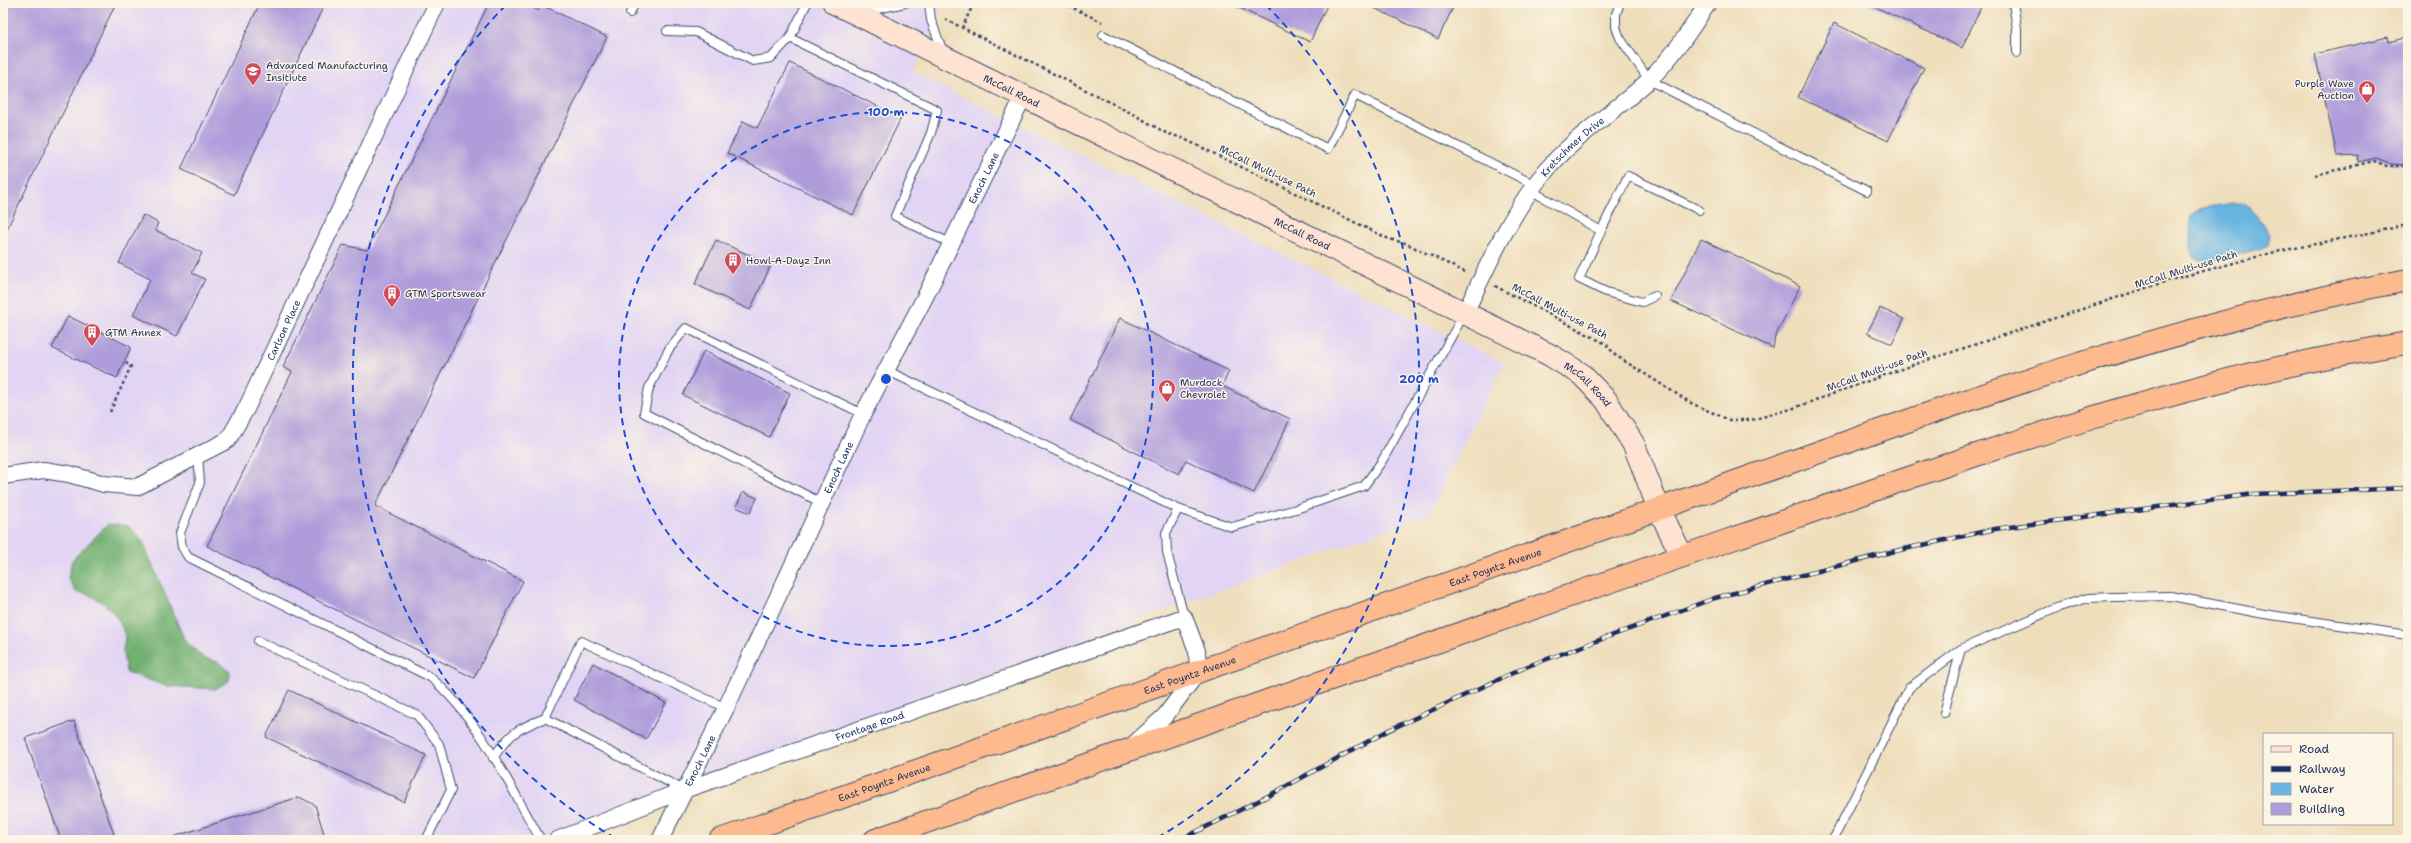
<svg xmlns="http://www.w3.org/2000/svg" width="2411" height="843" font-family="'Shantell Sans',sans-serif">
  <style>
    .built { fill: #e1d4f4 }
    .forest { fill: #72b072; stroke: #467068 }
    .water { fill: #68b5e1; stroke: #4272a0 }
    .building { fill: #af9cdb }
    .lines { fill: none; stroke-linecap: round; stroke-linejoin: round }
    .service-casing { stroke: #3b496c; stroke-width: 10 }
    .minor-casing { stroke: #3b496c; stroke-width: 18 }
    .secondary-casing { stroke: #3b496c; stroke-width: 24 }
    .trunk-casing { stroke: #3b496c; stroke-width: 24 }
    .path { stroke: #3b496c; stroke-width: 2.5; stroke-dasharray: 3 3; stroke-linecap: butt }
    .service { stroke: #fff; stroke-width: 8 }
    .minor { stroke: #fff; stroke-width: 16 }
    .secondary { stroke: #fee3d2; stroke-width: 22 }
    .trunk { stroke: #fcba8e; stroke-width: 22 }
    .rail-casing { stroke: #1b2f5e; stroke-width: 4.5 }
    .rail { stroke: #fcf5e5; stroke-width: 3; stroke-dasharray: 9; stroke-linecap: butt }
    .ring { fill: none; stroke: #1d4ed8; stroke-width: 2; stroke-dasharray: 7 5 }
    .labels { text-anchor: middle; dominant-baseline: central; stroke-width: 3; stroke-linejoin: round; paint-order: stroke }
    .poi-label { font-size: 10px; fill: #1b2f5e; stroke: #fcf5e5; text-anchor: start }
    .street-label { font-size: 10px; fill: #1b2f5e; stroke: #fcf5e5 }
    .centre { fill: #1d4ed8; stroke: #fcf5e5; stroke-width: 2 }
    .ring-label { font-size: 12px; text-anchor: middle; font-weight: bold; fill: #1d4ed8; stroke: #fcf5e5; stroke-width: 3; stroke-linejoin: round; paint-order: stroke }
  </style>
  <rect width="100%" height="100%" fill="#fcf5e5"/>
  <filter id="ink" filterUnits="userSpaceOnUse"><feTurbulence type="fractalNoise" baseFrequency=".025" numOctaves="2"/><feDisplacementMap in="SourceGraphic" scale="8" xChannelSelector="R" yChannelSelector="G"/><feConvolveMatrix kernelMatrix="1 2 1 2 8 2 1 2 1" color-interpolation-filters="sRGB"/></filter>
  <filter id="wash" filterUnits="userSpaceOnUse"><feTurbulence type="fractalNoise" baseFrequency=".012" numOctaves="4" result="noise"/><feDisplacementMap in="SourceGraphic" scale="16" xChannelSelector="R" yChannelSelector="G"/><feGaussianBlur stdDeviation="0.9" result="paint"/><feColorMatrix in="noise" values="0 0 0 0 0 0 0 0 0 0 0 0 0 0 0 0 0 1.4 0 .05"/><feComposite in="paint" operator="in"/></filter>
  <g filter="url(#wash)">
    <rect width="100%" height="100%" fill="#eedebc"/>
    <path class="built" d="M3,3H944L912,72L1504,363L1429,514L536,840H3Z"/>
    <path class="forest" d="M108,524L128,526L142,540L185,641L204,658L218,662L230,671L229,681L215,689L166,686L126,672C125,665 123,658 123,651C123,647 125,642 125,638C121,615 99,594 76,592L68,578L72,560Z"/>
    <path class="water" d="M2231,203H2244L2250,207L2270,234L2268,245L2263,248L2209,261C2186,263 2192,248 2191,233C2190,226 2188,218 2194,212C2203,206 2221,206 2231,203Z"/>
    <g id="blocks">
      <path class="building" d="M3,3H116L3,237Z
        M260,3H325L234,195L181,169Z
        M489,3H523L539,11L542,5L607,37L375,506L523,581L474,678L207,546L292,372L283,367L343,245L367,250Z
        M1229,3H1328L1310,42Z
        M1364,3H1455L1438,39Z
        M1867,3H1983L1962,48Z
        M1834,23L1924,68L1888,141L1798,97Z
        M2388,37L2389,42L2408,37V165L2392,164L2376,158L2358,162V155L2337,156L2315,54Z
        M790,63L901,118L853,215L727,153L743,121L757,128Z
        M143,215L158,223L155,230L202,253L192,273L205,279L177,336L133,315L150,279L119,263Z
        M1701,239L1800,286L1775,337L1773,348L1671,301Z
        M716,240L771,265L750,310L695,284Z
        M1880,308L1904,319L1892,344L1867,333Z
        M68,316L131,347L117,378L52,348Z
        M1120,318L1229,371L1222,386L1290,419L1254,493L1186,460L1179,474L1070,420Z
        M704,351L790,393L769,437L683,395Z
        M743,492L757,498L750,513L736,507Z
        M593,663L666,703L646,739L574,700Z
        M289,690L426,755L404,802L266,737Z
        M74,721L116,840H61L25,738Z
        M299,797L315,805L326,840H174L173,837Z"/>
    </g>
  </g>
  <g filter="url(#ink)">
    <use href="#blocks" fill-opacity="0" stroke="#3b496c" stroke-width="1"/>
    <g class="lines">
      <g class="service-casing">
        <path id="service" d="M929,3L931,20L943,52
          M1620,3L1616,14V27L1620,38L1649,80L1867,191
          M2013,3L2017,28V53
          M863,12L905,3
          M630,13L635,3
          M667,31L696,32L753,61L771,58L790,38L807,3
          M1103,35L1328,149L1355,95L1535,185
          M790,38L937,110L931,133L895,216L950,243
          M1532,191L1601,231L1628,176L1699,210
          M1601,231L1579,279L1606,292L1642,302L1655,296
          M886,370L1178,509L1232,527L1296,509L1364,486L1382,461L1464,314
          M198,454L200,483L180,533L182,547L188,557L430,677C479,718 509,785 541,840
          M820,502L644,413L649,388L669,349L686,328L863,414
          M1178,509L1166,533L1167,552L1184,617
          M258,641L417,715L439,744L451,790L426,840
          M1944,713L1961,649L2059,607L2088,598L2114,597L2171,596L2264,614L2408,635
          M493,758C510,733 517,729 545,718
          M684,790L545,718L581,641L726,708
          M1833,840L1909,688L1961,649"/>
      </g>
      <g class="minor-casing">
        <g id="minor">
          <path id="s1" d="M1465,313C1487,267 1511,212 1544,173C1574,136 1615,112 1649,80C1672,58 1691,29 1708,3"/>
          <path id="s2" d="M3,476L43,470L69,474L104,484L137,487L228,440L246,409L437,3"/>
          <path id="s3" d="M557,840L684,790L1184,617L1197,651L1198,672L1165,716L1133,745"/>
          <path id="s4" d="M660,840L726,708L863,414L925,297L1023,97"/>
        </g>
      </g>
      <g class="secondary-casing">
        <g id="secondary">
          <path id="s5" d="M834,3L1550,355L1581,374L1606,400L1634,445L1659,509L1682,556"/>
        </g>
      </g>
      <g class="trunk-casing">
        <g id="trunk">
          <path id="s6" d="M720,840C1032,730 1344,621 1656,510C1903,423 2150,328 2408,280"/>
          <path d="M875,840C1160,738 1446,638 1732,539C1955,463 2174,379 2408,343"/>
        </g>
      </g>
      <path class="path" d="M1063,3L1102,22
        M945,19L1135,115L1166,133L1182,138L1389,239L1405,243L1467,273
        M962,28L974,3
        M2315,175L2374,161L2387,166H2407L2408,170
        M1495,286L1606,344L1615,355L1691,403L1729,420H1751L1791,409L1904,368L2170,280L2271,253L2408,225
        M110,412L131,366L124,362"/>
      <use href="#service" class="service"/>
      <use href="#minor" class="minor"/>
      <use href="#secondary" class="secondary"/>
      <use href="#trunk" class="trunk"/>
      <g class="rail-casing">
        <path id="rail" d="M1180,840L1270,795L1389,730L1528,666L1715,598L1891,552L1995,529L2254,494L2408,488"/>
      </g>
      <use href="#rail" class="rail"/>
    </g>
  </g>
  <g class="ring">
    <circle cx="886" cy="379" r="267"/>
    <path d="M615 838A533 533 0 0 1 506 5M1266 5A533 533 0 0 1 1157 838"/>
  </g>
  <defs>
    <g id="university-pin" transform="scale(0.9)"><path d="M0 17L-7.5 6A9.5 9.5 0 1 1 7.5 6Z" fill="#d1495b" stroke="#fcf5e5"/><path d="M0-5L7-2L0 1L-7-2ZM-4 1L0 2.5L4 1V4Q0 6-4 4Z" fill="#fff"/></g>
    <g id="shop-pin" transform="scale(0.9)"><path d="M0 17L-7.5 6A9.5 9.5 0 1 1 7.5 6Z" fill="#d1495b" stroke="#fcf5e5"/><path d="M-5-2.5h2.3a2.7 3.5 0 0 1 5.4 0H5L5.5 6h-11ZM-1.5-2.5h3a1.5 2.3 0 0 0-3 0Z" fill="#fff"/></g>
    <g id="building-pin" transform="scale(0.9)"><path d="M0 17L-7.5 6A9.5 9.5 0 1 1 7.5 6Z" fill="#d1495b" stroke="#fcf5e5"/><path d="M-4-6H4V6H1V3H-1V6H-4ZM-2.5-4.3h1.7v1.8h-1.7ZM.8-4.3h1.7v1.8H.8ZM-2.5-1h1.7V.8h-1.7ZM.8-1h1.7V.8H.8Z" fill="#fff"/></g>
  </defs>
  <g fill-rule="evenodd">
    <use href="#university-pin" x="253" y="71"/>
    <use href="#shop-pin" x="2367" y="89"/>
    <use href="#building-pin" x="733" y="260"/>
    <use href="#building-pin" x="392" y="293"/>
    <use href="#building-pin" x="92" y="332"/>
    <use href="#shop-pin" x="1167" y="388"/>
  </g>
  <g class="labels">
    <g class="poi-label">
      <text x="266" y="65">Advanced Manufacturing<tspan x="266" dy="12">Insitiute</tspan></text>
      <text x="2354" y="83" text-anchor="end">Purple Wave<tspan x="2354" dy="12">Auction</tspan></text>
      <text x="746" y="260">Howl-A-Dayz Inn</text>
      <text x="405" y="293">GTM Sportswear</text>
      <text x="105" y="332">GTM Annex</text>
      <text x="1180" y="382">Murdock<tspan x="1180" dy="12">Chevrolet</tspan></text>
    </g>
    <g class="street-label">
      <text stroke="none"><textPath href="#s5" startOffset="198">McCall Road</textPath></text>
      <text stroke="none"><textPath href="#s1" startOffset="200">Kretschmer Drive</textPath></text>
      <text transform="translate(1268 171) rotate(26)">McCall Multi-use Path</text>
      <text stroke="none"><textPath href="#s4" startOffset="737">Enoch Lane</textPath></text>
      <text stroke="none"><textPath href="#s5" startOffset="522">McCall Road</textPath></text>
      <text transform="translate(2186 269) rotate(-17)">McCall Multi-use Path</text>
      <text transform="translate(1560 311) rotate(28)">McCall Multi-use Path</text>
      <text stroke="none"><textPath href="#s2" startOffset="362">Carlson Place</textPath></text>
      <text transform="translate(1877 370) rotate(-20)">McCall Multi-use Path</text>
      <text stroke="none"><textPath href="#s5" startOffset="846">McCall Road</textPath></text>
      <text stroke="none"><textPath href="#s4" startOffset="413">Enoch Lane</textPath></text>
      <text stroke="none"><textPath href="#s6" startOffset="822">East Poyntz Avenue</textPath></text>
      <text stroke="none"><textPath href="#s6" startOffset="498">East Poyntz Avenue</textPath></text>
      <text stroke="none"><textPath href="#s3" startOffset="333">Frontage Road</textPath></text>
      <text stroke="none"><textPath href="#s4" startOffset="89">Enoch Lane</textPath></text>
      <text stroke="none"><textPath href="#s6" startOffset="174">East Poyntz Avenue</textPath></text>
    </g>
  </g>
  <circle cx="886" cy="379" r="6" class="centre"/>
  <g class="ring-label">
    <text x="886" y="116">100 m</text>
    <text x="1419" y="383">200 m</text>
  </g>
  <rect width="2411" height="843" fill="none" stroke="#fcf5e5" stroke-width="16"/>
  <rect x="2263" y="733" width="130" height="92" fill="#fcf5e5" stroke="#a2a6af"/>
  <rect x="2271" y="746" width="20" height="6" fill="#fee3d2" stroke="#a2a6af"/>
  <text x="2299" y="753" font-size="12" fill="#1b2f5e">Road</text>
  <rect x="2271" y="766" width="20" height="6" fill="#1b2f5e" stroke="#a2a6af"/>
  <text x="2299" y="773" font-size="12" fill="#1b2f5e">Railway</text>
  <rect x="2271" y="783" width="20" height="12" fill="#68b5e1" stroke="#a2a6af"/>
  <text x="2299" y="793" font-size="12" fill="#1b2f5e">Water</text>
  <rect x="2271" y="803" width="20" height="12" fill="#af9cdb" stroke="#a2a6af"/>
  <text x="2299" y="813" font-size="12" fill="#1b2f5e">Building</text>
</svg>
